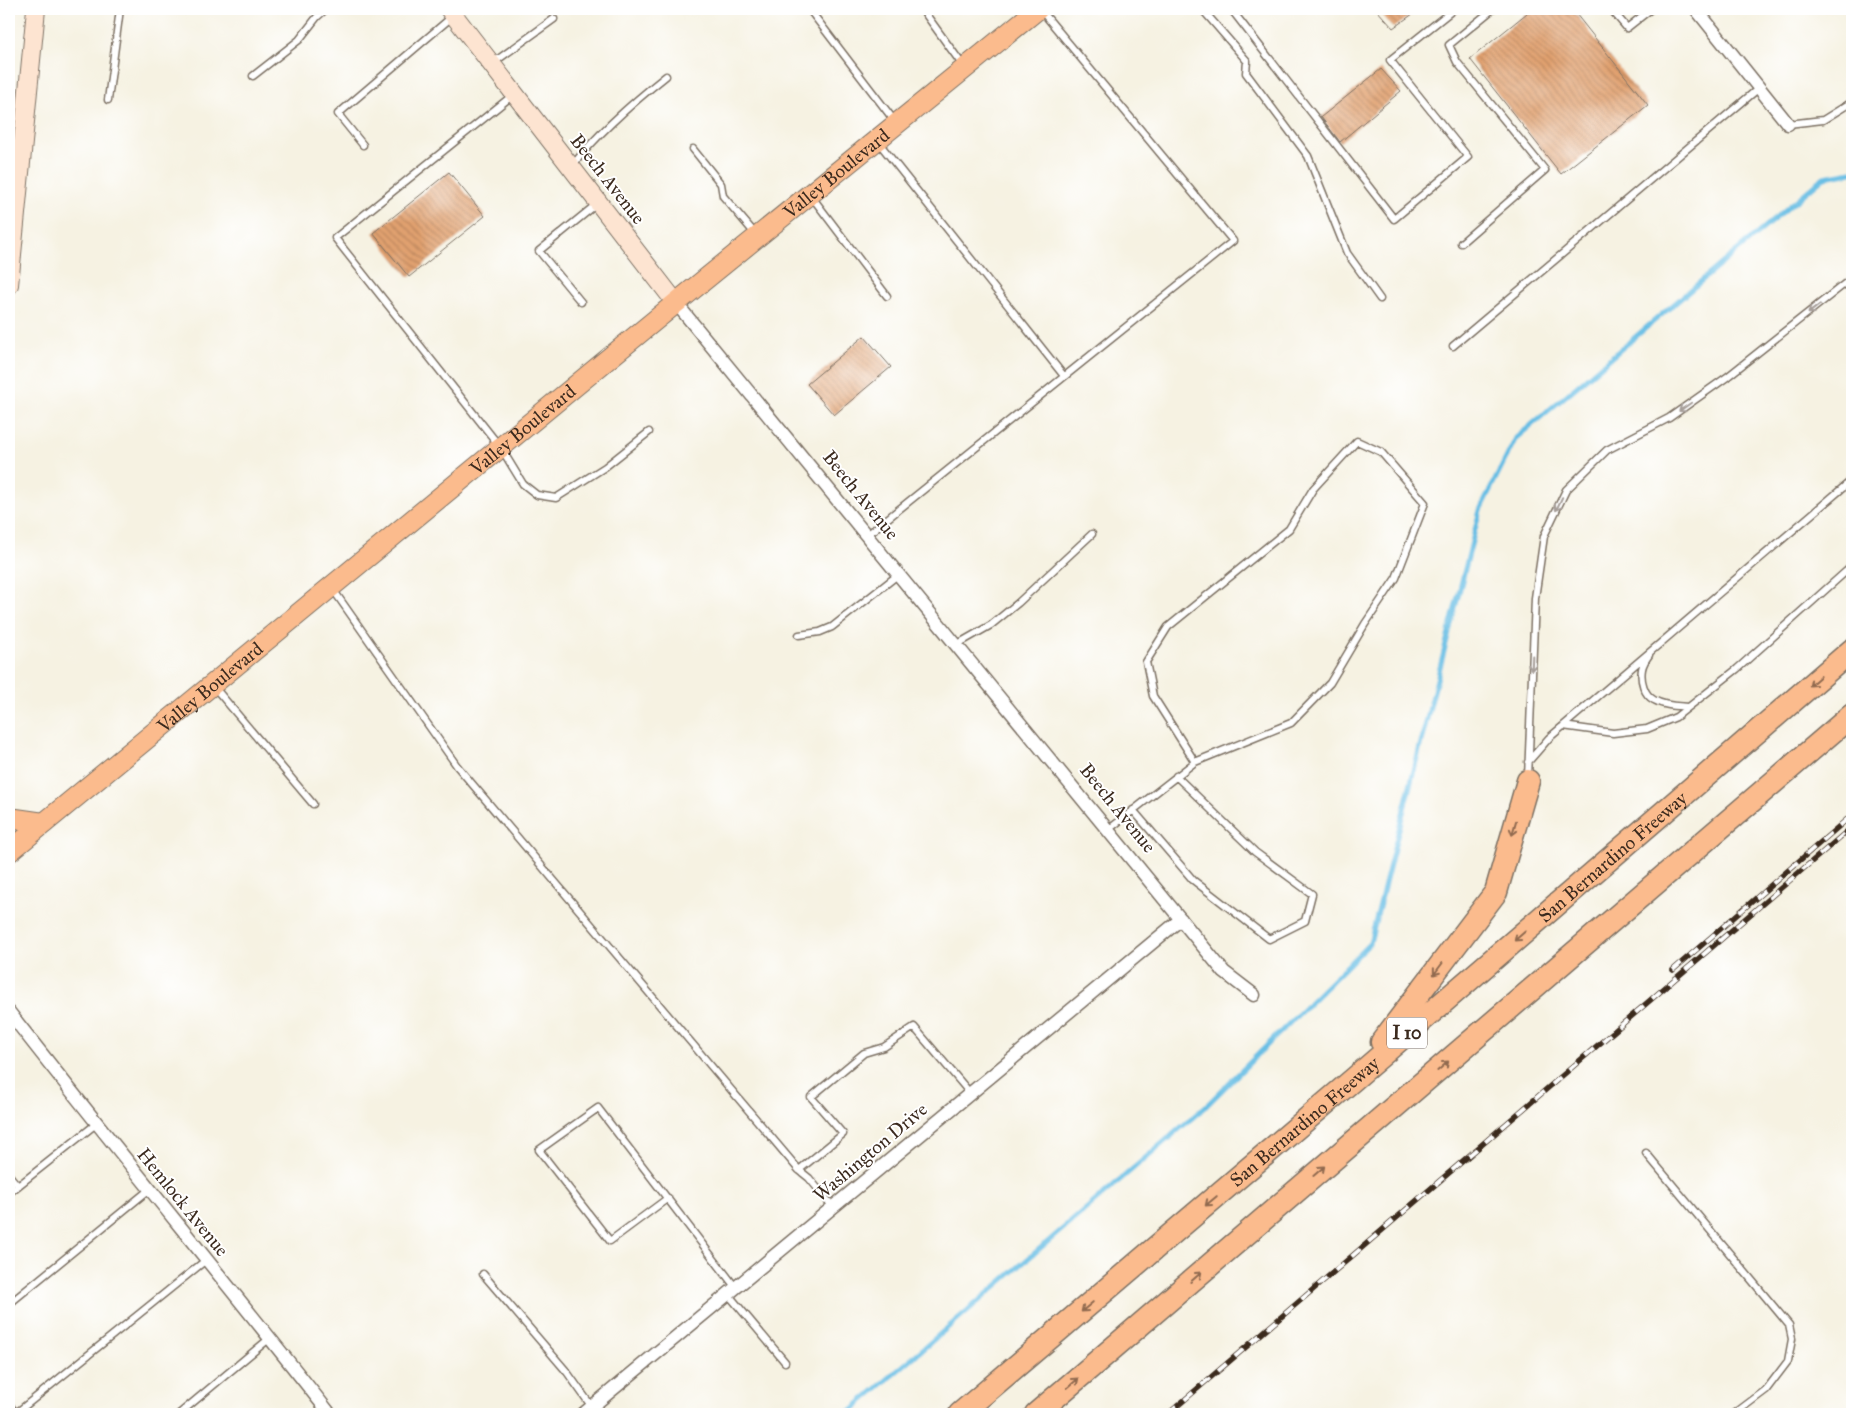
<svg xmlns="http://www.w3.org/2000/svg" width="1861" height="1423" font-family="'IM FELL Great Primer',serif">
  <style>
    .lines { fill: none; stroke-linecap: round; stroke-linejoin: round }
    .stream { stroke: #67bee4; stroke-width: 5 }
    .building { fill: url(#building-back-hatch) }
    .service-casing { stroke: #7c7063; stroke-width: 9 }
    .minor-casing { stroke: #7c7063; stroke-width: 15 }
    .secondary-casing { stroke: #7c7063; stroke-width: 20 }
    .primary-casing { stroke: #7c7063; stroke-width: 22 }
    .motorway-casing { stroke: #7c7063; stroke-width: 25 }
    .service { stroke: #fff; stroke-width: 6 }
    .minor { stroke: #fff; stroke-width: 12 }
    .secondary { stroke: #fde4d1; stroke-width: 18 }
    .primary { stroke: #fbbb8d; stroke-width: 20 }
    .motorway { stroke: #fbbb8d; stroke-width: 22 }
    .rail-casing { stroke: #3b2a1e; stroke-width: 5.5 }
    .rail { stroke: #fff; stroke-width: 4; stroke-dasharray: 11; stroke-linecap: butt }
    .oneway { stroke: #a79f9a }
    .oneway2 { stroke: #916b50 }
    .labels { text-anchor: middle; dominant-baseline: central; stroke-width: 4; stroke-linejoin: round; paint-order: stroke }
    .shield { fill: #fff; stroke: #766a62; stroke-width: 1 }
    .shield-label { font-size: 18px; font-weight: bold; fill: #3b2a1e }
    .street-label { font-size: 19px; fill: #3b2a1e; stroke: #fff }
  </style>
  <defs>
    <pattern id="building-back-hatch" width="6" height="6" patternUnits="userSpaceOnUse" patternTransform="scale(1.25)"><rect width="6" height="6" fill="#e1a170"/><path d="M-1 5l2 2M0 0l6 6M5-1l2 2" fill="none" stroke="#b8835b"/></pattern>
  </defs>
  <rect width="100%" height="100%" fill="#fff"/>
  <filter id="ink" filterUnits="userSpaceOnUse"><feTurbulence type="fractalNoise" baseFrequency=".02" numOctaves="2"/><feDisplacementMap in="SourceGraphic" scale="10" xChannelSelector="R" yChannelSelector="G"/><feConvolveMatrix kernelMatrix="1 2 1 2 8 2 1 2 1" color-interpolation-filters="sRGB"/></filter>
  <filter id="wash" filterUnits="userSpaceOnUse"><feTurbulence type="fractalNoise" baseFrequency=".0096" numOctaves="4" result="noise"/><feDisplacementMap in="SourceGraphic" scale="20" xChannelSelector="R" yChannelSelector="G"/><feGaussianBlur stdDeviation="1.12" result="paint"/><feColorMatrix in="noise" values="0 0 0 0 0 0 0 0 0 0 0 0 0 0 0 0 0 1.4 0 .05"/><feComposite in="paint" operator="in"/></filter>
  <g filter="url(#wash)">
    <rect width="100%" height="100%" fill="#f6f2e2"/>
    <g class="lines">
      <path class="stream" d="M847,1414L1206,1106L1370,943L1480,510L1516,438L1824,177L1852,172"/>
    </g>
    <g id="blocks">
      <path class="building" d="M1376,9H1420L1393,28Z
        M1532,9H1572L1648,105L1561,174L1470,59Z
        M1381,69L1401,91L1340,142L1321,117Z
        M449,172L485,216L409,277L373,233Z
        M864,336L891,367L834,415L807,384Z"/>
    </g>
  </g>
  <g filter="url(#ink)">
    <use href="#blocks" fill-opacity="0" stroke="#7c7063" stroke-width="1"/>
    <g class="lines">
      <g class="service-casing">
        <path id="service" d="M809,9L896,123
          M922,9L964,67
          M1202,9L1247,61L1246,73L1308,156L1347,253L1380,299
          M1231,9L1394,219L1468,157L1390,60L1454,9
          M1611,9L1627,28L1651,9
          M493,63L554,19
          M253,76L299,40L317,17L326,9
          M513,95L335,238L501,448L523,484L537,495L556,498L605,467L649,432
          M108,100L120,9
          M1788,124L1823,120L1852,102
          M879,143L1064,376
          M363,145L338,114L453,16
          M693,149L721,184L723,196L757,236
          M572,166C599,132 632,103 666,76
          M812,197L887,296
          M1461,243L1545,170L1457,62L1449,45L1493,9
          M581,302L539,251L598,203
          M1453,346L1759,88
          M867,535L1233,241L1040,9
          M332,588L457,766L799,1170L809,1178L833,1207
          M799,635L820,632L832,627L899,574
          M956,645L991,625L1018,603L1092,534
          M1649,655C1646,659 1643,664 1642,669C1640,680 1644,695 1654,700C1664,706 1677,706 1688,707
          M215,688L313,804
          M1563,726L1613,733L1647,729L1676,717L1737,669L1852,566
          M1528,762L1549,738L1852,480
          M1528,778L1535,598L1544,536L1566,490L1607,450L1669,418L1727,377L1852,278
          M1133,810L1193,880L1269,939L1305,921L1312,894L1255,852L1176,776
          M1108,830L1195,762L1153,696L1146,662L1168,627L1289,529L1313,489L1357,441L1381,452L1425,503L1396,578L1365,624L1330,683L1291,723L1195,762
          M1646,1153L1789,1325L1792,1339L1788,1361L1766,1390L1734,1414
          M799,1170L843,1134L811,1097L864,1053L884,1047L914,1027L970,1093
          M9,1175L18,1186
          M9,1193L96,1124
          M668,1198L610,1241L539,1150L598,1108L736,1288
          M483,1274L567,1372L592,1407
          M728,1294L785,1362
          M9,1304L150,1189
          M9,1404L15,1413
          M12,1414L20,1410L206,1260
          M179,1414L270,1338
          M1265,1414H1267"/>
      </g>
      <g class="minor-casing">
        <path id="minor" d="M1696,9L1788,124
          M676,303L1224,972L1254,995
          M9,1012C114,1147 224,1279 330,1414
          M583,1414L1181,919"/>
      </g>
      <g class="secondary-casing">
        <path id="secondary" d="M449,9L676,303
          M9,285L36,9"/>
      </g>
      <g class="primary-casing">
        <g id="primary">
          <path d="M9,818L44,823"/>
          <path id="s1" d="M9,852L676,303L1038,9"/>
        </g>
      </g>
      <g class="motorway-casing">
        <g id="motorway">
          <path d="M1382,1042L1496,892L1528,781"/>
          <path id="s2" d="M960,1414L1354,1079L1852,650"/>
          <path d="M1036,1414L1852,715"/>
        </g>
      </g>
      <use href="#service" class="service"/>
      <use href="#minor" class="minor"/>
      <use href="#secondary" class="secondary"/>
      <use href="#primary" class="primary"/>
      <use href="#motorway" class="motorway"/>
      <g class="rail-casing">
        <path id="rail" d="M1673,970L1852,815
          M1168,1414L1852,827"/>
      </g>
      <use href="#rail" class="rail"/>
    </g>
    <defs><path id="oneway-shaft" d="M-6 0H5M1.5-3L5.5 0L1.5 3" fill="none" stroke-width="1.6" stroke-linecap="round" stroke-linejoin="round" transform="scale(1.25)"/></defs>
    <g class="oneway">
      <use href="#oneway-shaft" transform="translate(1814 309) rotate(142)"/>
      <use href="#oneway-shaft" transform="translate(1685 407) rotate(145)"/>
      <use href="#oneway-shaft" transform="translate(1559 504) rotate(115)"/>
      <use href="#oneway-shaft" transform="translate(1532 663) rotate(92)"/>
    </g>
    <g class="oneway2">
      <use href="#oneway-shaft" transform="translate(1815 681) rotate(139)"/>
      <use href="#oneway-shaft" transform="translate(1514 828) rotate(106)"/>
      <use href="#oneway-shaft" transform="translate(1520 936) rotate(139)"/>
      <use href="#oneway-shaft" transform="translate(1438 969) rotate(127)"/>
      <use href="#oneway-shaft" transform="translate(1443 1066) rotate(-41)"/>
      <use href="#oneway-shaft" transform="translate(1319 1171) rotate(-41)"/>
      <use href="#oneway-shaft" transform="translate(1211 1201) rotate(140)"/>
      <use href="#oneway-shaft" transform="translate(1196 1277) rotate(-41)"/>
      <use href="#oneway-shaft" transform="translate(1087 1307) rotate(140)"/>
      <use href="#oneway-shaft" transform="translate(1073 1383) rotate(-41)"/>
    </g>
  </g>
  <g class="labels">
    <rect class="shield" x="1387" y="1017.5" width="40" height="31" rx="4"/>
    <g class="shield-label">
      <text x="1407" y="1033">I 10</text>
    </g>
    <g class="street-label">
      <text stroke="none"><textPath href="#s1" startOffset="1070">Valley Boulevard</textPath></text>
      <text transform="translate(608 179) rotate(52)">Beech Avenue</text>
      <text stroke="none"><textPath href="#s1" startOffset="665">Valley Boulevard</textPath></text>
      <text transform="translate(861 495) rotate(51)">Beech Avenue</text>
      <text stroke="none"><textPath href="#s1" startOffset="260">Valley Boulevard</textPath></text>
      <text transform="translate(1118 808) rotate(51)">Beech Avenue</text>
      <text stroke="none"><textPath href="#s2" startOffset="858">San Bernardino Freeway</textPath></text>
      <text stroke="none"><textPath href="#s2" startOffset="452">San Bernardino Freeway</textPath></text>
      <text transform="translate(870 1152) rotate(-40)">Washington Drive</text>
      <text transform="translate(183 1202) rotate(51)">Hemlock Avenue</text>
    </g>
  </g>
  <rect width="1861" height="1423" fill="none" stroke="#fff" stroke-width="30"/>
</svg>
